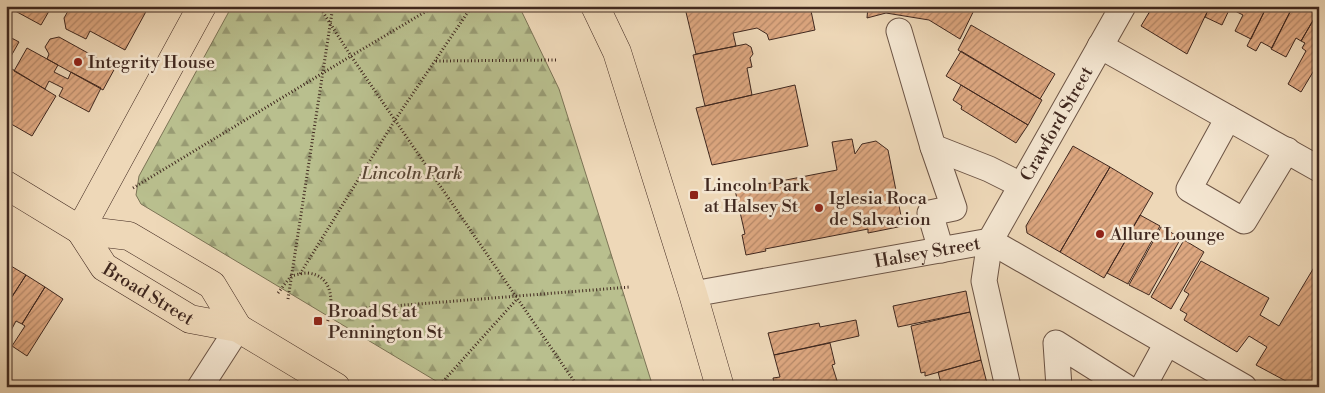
<svg xmlns="http://www.w3.org/2000/svg" width="1325" height="393" font-family="'Libre Bodoni',serif">
  <style>
    .forest { fill: url(#forest-firs); stroke: #7c7456 }
    .building { fill: url(#building-hatch); stroke: #40281f }
    .lines { fill: none; stroke-linecap: round; stroke-linejoin: round }
    .minor-casing { stroke: #6c5445; stroke-width: 27 }
    .major-casing { stroke: #40281f; stroke-width: 29 }
    .path { stroke: #40281f; stroke-width: 3; stroke-dasharray: 1 2.5; stroke-linecap: butt }
    .minor { stroke: #f4e6d1; stroke-width: 25 }
    .major { stroke: #eed8b8; stroke-width: 28 }
    .poi-dot { fill: #8f2418; stroke: #f4e6d1; stroke-width: 2 }
    .labels { text-anchor: middle; dominant-baseline: central; stroke-width: 5; stroke-linejoin: round; paint-order: stroke }
    .poi-label { font-size: 18px; fill: #40281f; stroke: #f4e6d1; text-anchor: start }
    .street-label { font-size: 18px; fill: #40281f; stroke: #f4e6d1 }
    .park-label { font-size: 18px; font-style: italic; fill: #584635; stroke: #f4e6d1 }
  </style>
  <defs>
    <pattern id="forest-firs" width="22" height="20" patternUnits="userSpaceOnUse" patternTransform="scale(1.25)"><rect width="22" height="20" fill="#b9bf8e"/><path d="M5 1l3.5 6h-7zM16 11l3.5 6h-7z" fill="#989b73"/></pattern>
    <pattern id="building-hatch" width="6" height="6" patternUnits="userSpaceOnUse" patternTransform="scale(1.25)"><rect width="6" height="6" fill="#dda780"/><path d="M-1 1l2-2M0 6l6-6M5 7l2-2" fill="none" stroke="#b58868"/></pattern>
  </defs>
  <rect width="100%" height="100%" fill="#eed8b8"/>
  <filter id="stains"><feTurbulence type="fractalNoise" baseFrequency=".004" numOctaves="4"/><feColorMatrix values="0 0 0 0 .2 0 0 0 0 .09 0 0 0 0 .02 0 0 0 .5 -.17"/></filter>
  <radialGradient id="worn" r=".72"><stop offset=".6" stop-color="#630" stop-opacity="0"/><stop offset="1" stop-color="#630" stop-opacity=".3"/></radialGradient>
  <path class="forest" d="M232,6H519L559,89L653,387H446L141,204L136,195L139,176Z"/>
  <path class="building" d="M6,6H52L41,25Z
    M71,6H149L125,50L90,31L86,39L66,29L64,18Z
    M691,6H735L738,8L810,6L815,30L769,40L767,34L757,28L733,33L736,46L696,54L685,8Z
    M868,6H976L960,39L929,20L886,13L867,18Z
    M1153,6H1210L1187,54L1141,26Z
    M1210,6H1239L1237,12L1230,8L1222,25L1205,17Z
    M1239,6H1267L1251,39L1235,31L1243,15L1237,12Z
    M1267,6H1293L1272,48L1261,42L1256,51L1247,46Z
    M1293,6H1307L1318,12L1301,41L1296,38L1286,57L1271,49Z
    M1318,12L1319,62L1301,92L1288,84L1306,51L1302,48L1305,43L1301,41Z
    M971,25L1055,74L1040,99L958,50Z
    M6,35L19,42L6,65Z
    M59,37L115,68L103,90L47,59L49,54L45,47L50,39Z
    M746,44L751,47L753,54L750,58L752,67L747,68L752,95L705,106L693,55Z
    M27,48L58,65L54,72L68,79L71,72L101,88L89,112L59,96L63,88L49,81L45,89L14,71Z
    M961,51L1042,100L1028,125L946,76Z
    M12,69L56,96L32,136L6,121V79Z
    M795,85L808,146L712,165L696,108Z
    M961,85L1028,125L1016,143L961,109L962,106L953,100Z
    M852,139L855,154L862,144L876,141L888,150L903,226L868,233V229L765,249L766,251L746,255L742,235L745,234L735,190L837,170L832,142Z
    M1073,146L1110,167L1060,252L1027,233L1026,226Z
    M1110,167L1153,193L1104,278L1060,252Z
    M1140,215L1160,226L1128,284L1107,273Z
    M1161,227L1181,238L1149,295L1129,285Z
    M1184,240L1204,252L1171,309L1151,297Z
    M1319,259V380L1315,387L1305,382L1303,387H1297L1256,365L1267,347L1249,336L1237,352L1184,320L1187,314L1180,310L1189,294L1184,291L1201,261L1269,298L1260,315L1279,326Z
    M6,263L26,275L6,306Z
    M26,275L45,287L22,324L16,321L6,340V306Z
    M45,287L63,299L27,356L12,346L25,326L22,324Z
    M966,291L970,312L898,327L893,306Z
    M970,312L981,360L925,376V372L921,373L911,326Z
    M856,320L859,336L774,355L768,333L819,323L820,327Z
    M830,343L835,364L832,365L839,387H775L773,378L780,377L774,355Z
    M981,360L988,387H942L938,372Z"/>
  <g class="lines">
    <g class="minor-casing">
      <g id="minor">
        <path d="M899,31L933,147L989,169L1021,185"/>
        <path d="M1100,46L1319,169"/>
        <path d="M1228,118L1189,189L1244,221L1287,150"/>
        <path d="M933,147L954,208L930,213L941,250"/>
        <path id="s1" d="M693,294L990,241L1244,387"/>
        <path d="M200,387L238,328"/>
        <path id="s2" d="M1008,387L984,281L990,241L1123,6"/>
        <path d="M1059,387L1056,343L1126,387"/>
        <path d="M1143,387L1167,343"/>
      </g>
    </g>
    <g class="major-casing">
      <g id="major">
        <path d="M595,6L617,52L693,294L720,387"/>
        <path d="M6,185L80,230L129,236L212,285L238,328"/>
        <path id="s3" d="M80,230L104,267L190,319L238,328L336,387"/>
        <path d="M80,230L202,6"/>
      </g>
    </g>
    <path class="path" d="M319,6L351,56L435,6
      M436,61L556,60
      M133,188L351,56L578,387
      M300,274L395,120L472,6
      M278,293L291,276C296,275 302,273 307,273C334,275 334,304 327,323
      M288,299L333,6
      M331,311L630,287
      M438,387L517,299"/>
    <use href="#minor" class="minor"/>
    <use href="#major" class="major"/>
  </g>
  <g class="poi-dot">
    <circle cx="78" cy="62" r="5"/>
    <rect x="689" y="190" width="10" height="10" rx="2.5"/>
    <circle cx="819" cy="208" r="5"/>
    <circle cx="1100" cy="234" r="5"/>
    <rect x="313" y="316" width="10" height="10" rx="2.5"/>
  </g>
  <g class="labels">
    <g class="poi-label">
      <text x="88" y="62">Integrity House</text>
      <text x="704" y="185">Lincoln Park<tspan x="704" dy="21">at Halsey St</tspan></text>
      <text x="829" y="198">Iglesia Roca<tspan x="829" dy="21">de Salvacion</tspan></text>
      <text x="1110" y="234">Allure Lounge</text>
      <text x="328" y="311">Broad St at<tspan x="328" dy="21">Pennington St</tspan></text>
    </g>
    <g class="street-label">
      <text stroke="none"><textPath href="#s2" startOffset="284">Crawford Street</textPath></text>
      <text stroke="none"><textPath href="#s1" startOffset="238">Halsey Street</textPath></text>
      <text stroke="none"><textPath href="#s3" startOffset="96">Broad Street</textPath></text>
    </g>
    <g class="park-label">
      <text x="412" y="173">Lincoln Park</text>
    </g>
  </g>
  <rect width="1325" height="393" fill="none" stroke="#eed8b8" stroke-width="25"/>
  <rect x="8" y="8" width="1310" height="378" fill="none" stroke="#40281f" stroke-width="2.5"/>
  <rect x="12" y="12" width="1300" height="368" fill="none" stroke="#40281f"/>
  <rect width="100%" height="100%" filter="url(#stains)"/>
  <rect width="100%" height="100%" fill="url(#worn)"/>
</svg>
